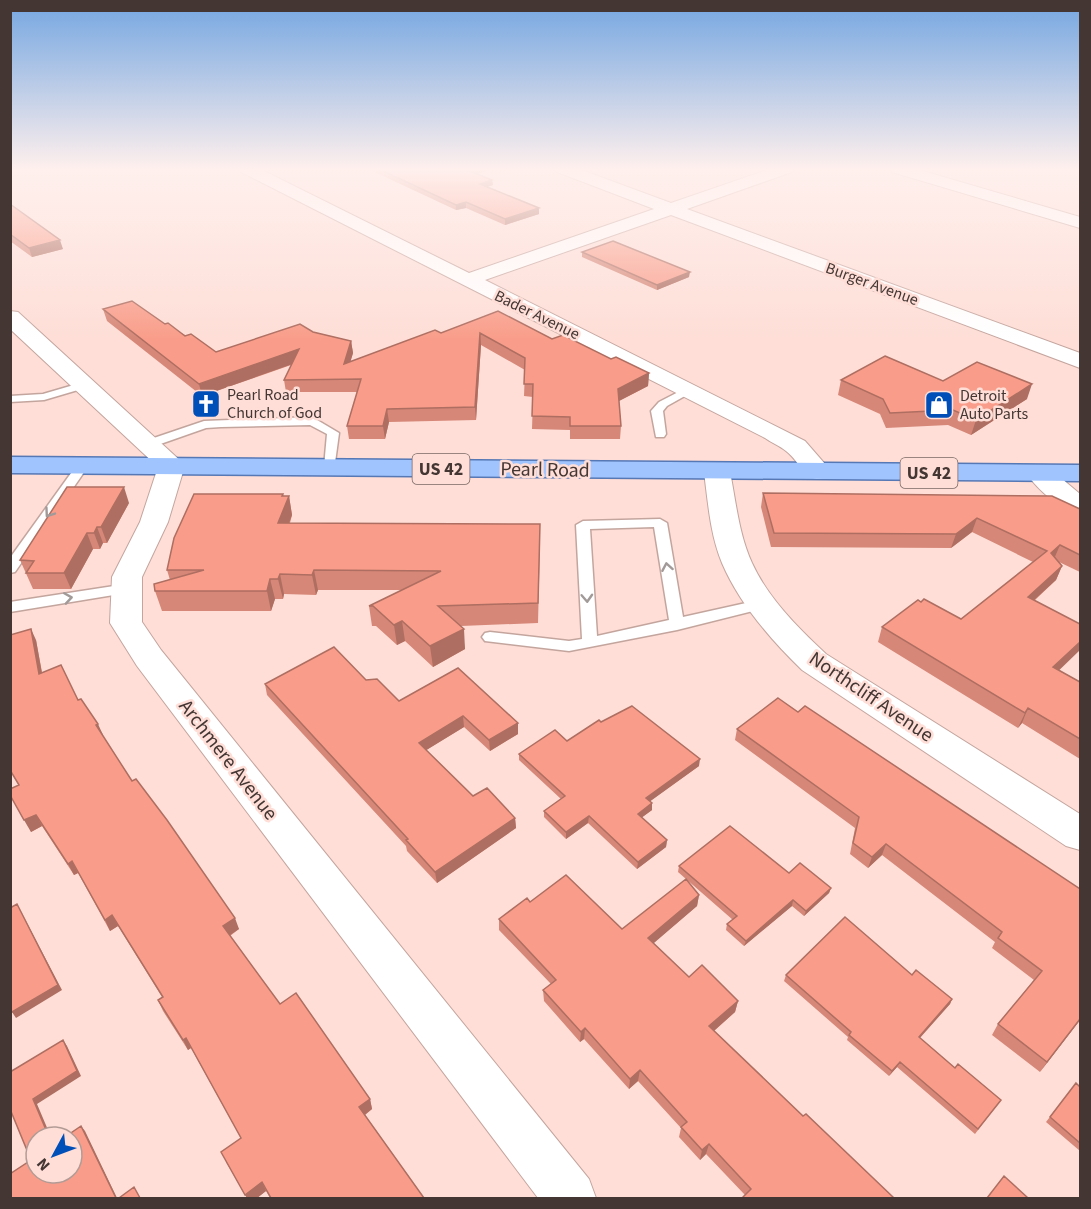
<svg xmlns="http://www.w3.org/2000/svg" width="1091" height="1209" font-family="'Source Sans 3',sans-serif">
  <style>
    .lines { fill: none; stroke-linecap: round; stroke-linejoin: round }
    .lane-casing { stroke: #c4a59e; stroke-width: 3 }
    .street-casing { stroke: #c4a59e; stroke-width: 2 }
    .primary-casing { stroke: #5678b5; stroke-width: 3 }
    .lane { fill: #fff; fill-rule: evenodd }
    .street { fill: #fff; fill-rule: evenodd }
    .primary { fill: #a0c4fd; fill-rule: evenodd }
    .wall { fill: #d68777 }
    .shaded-wall { fill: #ae6e61 }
    .building { fill: #f99d8a; stroke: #ae6e61; stroke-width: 1.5 }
    .oneway { stroke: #a19a99 }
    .labels { text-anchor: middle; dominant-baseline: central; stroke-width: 5; stroke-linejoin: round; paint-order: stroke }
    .far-street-label { font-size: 16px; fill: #433633; stroke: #feded7 }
    .far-poi-label { font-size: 16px; fill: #433633; stroke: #feded7; text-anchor: start }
    .shield { fill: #feded7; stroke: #7b6864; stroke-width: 1.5 }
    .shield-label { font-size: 18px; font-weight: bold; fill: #433633 }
    .street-label { font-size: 20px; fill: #433633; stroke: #feded7 }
  </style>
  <rect width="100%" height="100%" fill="#feded7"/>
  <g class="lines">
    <g class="lane-casing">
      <path id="lane" d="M84,382L88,383V387L44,400L10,402V396L43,394Z
        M688,387L694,390L692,392L667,406L663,411L666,434L664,437H656L651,411L659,402Z
        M312,417L339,433L334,470H326L324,467L327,434L310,425L221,427L206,428L149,448L143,444L145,441L204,421Z
        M83,461L89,465L15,572L10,573V558L79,462Z
        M660,519L667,523L683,617L764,599L771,604L769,607L677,630L569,651L485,641L482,637L485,633L490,632L569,641L582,639L576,525L583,521ZM654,527L669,620L597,636L590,529Z
        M127,584L132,586L134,589L132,592L10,612V602Z"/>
    </g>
    <g class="street-casing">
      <path id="street" d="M239,169H260L469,273L654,209L557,172L555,169H579L671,203L770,169H794L792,172L687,209L1080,353V368L671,215L485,280L805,441L832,472L828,478C803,484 803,464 786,451C780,446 772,443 765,438L241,172Z
        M890,169H916L1080,217V228L892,172Z
        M10,311L18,312L185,465L168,522L142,577V622L161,650L589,1179L596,1198H538L137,666L110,623L112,577L140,522L158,467L10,329Z
        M717,464L726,466L730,472C736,502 739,535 752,563C768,598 798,628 826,654L1080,814V850L1066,846L802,670C771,640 739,603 722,563C710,534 708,502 704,472L708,466Z
        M1039,465L1048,467L1080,494V514C1060,510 1038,490 1026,473L1030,467Z"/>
    </g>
    <g class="primary-casing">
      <path id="primary" d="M10,457L1080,465V481L10,473Z"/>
    </g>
    <use href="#lane" class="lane"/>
    <use href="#street" class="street"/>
    <use href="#primary" class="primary"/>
  </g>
  <path class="wall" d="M368,169H493L477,174L492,180L493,185L487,187L539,208V214L505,225L466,208L456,210Z
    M10,204L63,249L32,257L10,241Z
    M582,252L689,277L657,290L582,257Z
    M103,309L165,324L216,352L313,332L351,341L353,353L350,362L441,333L498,311L552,339L649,373L648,386L619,401L621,426L620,439H570V430L532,429L533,397L524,396L525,370L481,345L476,420L389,422L385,439H349L347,426L357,392H286L284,380L291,365L202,396L107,321Z
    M841,380L943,381L1027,399L971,435L948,425L886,428L880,414L838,395Z
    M763,493L1080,509V572L1059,562L1062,566L1056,580L1035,600L1059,670L1080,682V759L1022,723L1018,728L878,642L882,627L961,619L1033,562L972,532L951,548L771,547L761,507Z
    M283,496H289L292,515L290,523L540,543L538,623L461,626L465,649L433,667L405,641L397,645L376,626H372L369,606L402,590H318L316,595L284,594L283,599H275L271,611H162L155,591L170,580L167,570Z
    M129,503L107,543H103L100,549H93L71,589H33L20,560Z
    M36,640L42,672L78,700L103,735L102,736L132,781L239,929L230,936L280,1004L370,1099L372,1109L365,1115L424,1198H270L266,1191L257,1198H247L226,1162L241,1138L191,1048L188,1050L163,1011L158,1000L162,997L118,926L110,931L78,873L74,875L42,826L31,832L19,785Z
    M458,668L518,734L490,751L464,727L426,750L473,796L515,818L516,828L437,883L407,851L406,846L267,695L265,684L366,680L399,701Z
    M798,712L1080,889V1020L1040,1072L992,1035L998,1024L1034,980L992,948L995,942L882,855L868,868L850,854L855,828L735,740L737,729Z
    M601,722L699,766L650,801L652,810L641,818L667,840L666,847L637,869L588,823L566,839L544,817V811L561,799L519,760V754L567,741Z
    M679,866L789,873L831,888L829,893L804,916L792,906L744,946L726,930L727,924L733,920L678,872Z
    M699,895L697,906L653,943L689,977L738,1001L735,1012L714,1031L803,1116L894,1198H743L745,1195L706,1154L700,1160L679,1137L681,1128L638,1081L629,1089L584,1039L580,1042L544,1001L543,990L551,984L499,930V919L530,902L622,929Z
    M786,975H912L952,999L950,1004L920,1038L955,1068L1001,1100L975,1134L897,1067L889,1076L847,1040L848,1037L784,981Z
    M1076,1083L1080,1087V1151L1046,1122Z"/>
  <path class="shaded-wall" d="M474,169H493L469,176V171Z
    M492,180L493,185L480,189V184Z
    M466,202V208L456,210V205Z
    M539,208V214L505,225V219Z
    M60,240L63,249L32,257L29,248Z
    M690,272L689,277L657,290V285Z
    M480,333L481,345L476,420L475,407Z
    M351,341L353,353L346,377L344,364Z
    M299,349L301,361L202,396L199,384Z
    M649,373L648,386L617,402L618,389Z
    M1032,384L1027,399L971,435L976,420Z
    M387,409L389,422L385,439L383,426Z
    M124,487L129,503L107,543L101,527Z
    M283,494L285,505L289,496L292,515L282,542L278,523Z
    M977,518L972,532L951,548L956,534Z
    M97,527L103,543L100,549L94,533Z
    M87,533L93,549L71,589L64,573Z
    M1060,545L1054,559L1051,553Z
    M1062,566L1056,580L1022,611L1028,597Z
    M314,570L318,590L316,595L312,575Z
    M280,574L284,594L283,599L278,579Z
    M270,579L275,599L271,611L267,591Z
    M402,621L405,641L397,645L394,625Z
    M31,629L36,640L44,685L39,674Z
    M464,629L465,649L433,667L430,646Z
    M1080,642V650L1047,682L1053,667Z
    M1028,708L1022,723L1018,728L1025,713Z
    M463,716L464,727L420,754L419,743Z
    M518,723V734L490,751L489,740Z
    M98,724L103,735L100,737L96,725Z
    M700,759L699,766L645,805L646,798Z
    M652,803V810L637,821L638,814Z
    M36,815L42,826L31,832L24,820Z
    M589,816L588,823L566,839V832Z
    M515,818L516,828L437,883L435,872Z
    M667,840L666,847L637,869L638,862Z
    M886,844L882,855L868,868L872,857Z
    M72,861L78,873L74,875L68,864Z
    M831,888L829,893L804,916L806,911Z
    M699,895L697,906L647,949L648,938Z
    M793,900L792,906L744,946L746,941Z
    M17,904L62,990L16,1018L12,1012Z
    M112,915L118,926L110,931L105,920Z
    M235,918L239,929L227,937L223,926Z
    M952,999L950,1004L916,1042L919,1037Z
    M738,1001L735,1012L707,1037L709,1026Z
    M1080,1019V1020L1040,1072L1047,1062Z
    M585,1028L584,1039L580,1042L581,1032Z
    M186,1038L191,1048L188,1050L183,1040Z
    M63,1040L67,1046L81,1076L37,1104L51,1137H49L33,1099Z
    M900,1062L897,1067L889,1076L892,1071Z
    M640,1070L638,1081L629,1089L630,1079Z
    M370,1099L372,1109L362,1117L359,1107Z
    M81,1126L85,1131L117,1198H116Z
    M709,1144L706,1154L700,1160L702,1150Z
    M262,1182L266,1191L257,1198H247L245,1195Z"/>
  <path class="building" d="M379,169H474L469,171L492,180L480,184L539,208L505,219L466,202L456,205Z
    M10,204L60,240L29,248L10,234Z
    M613,241L690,272L657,285L582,252Z
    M132,301L165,324L168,323L185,336L191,334L216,352L300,324L313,332L351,341L344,364L435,330L441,333L498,311L552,339L563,335L611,359L616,357L649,373L618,389L621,426H570V417L532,416L533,384H524L525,358L480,333L475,407L387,409L383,426H347L361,379L284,380L299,349L199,384L103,309Z
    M885,356L943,381L977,362L1032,384L976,420L953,410L890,413L883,399L841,380Z
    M67,487H124L101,527H97L94,533H87L64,573H26L34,561L20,560Z
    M763,493L1052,496L1080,509V555L1060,545L1051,553L1062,566L1028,597L1080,624V642L1053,667L1080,682V739L1028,708L1025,713L882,627L918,600L921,602L924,599L961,619L1047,551L977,518L956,534L774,533Z
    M194,494H283L282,496H289L278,523L540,524L538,603L438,606L464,629L430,646L402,621L394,625L373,606H369L441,571L314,570L312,575L280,574L278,579H270L267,591H155L154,584L204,570H167L174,538Z
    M31,629L39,674L61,665L78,700L81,699L98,724L96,725L132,781L136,779L167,820L235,918L223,926L280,1004L296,993L370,1099L359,1107L424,1198H271L262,1182L245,1195L221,1152L241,1138L186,1038L183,1040L158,1000L163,997L112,915L105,920L72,861L68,864L36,815L24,820L10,795V789L19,785L10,770V635Z
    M334,647L366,680L377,679L399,701L458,668L518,723L489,740L463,716L419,743L473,796L487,788L515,818L435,872L406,840L408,839L265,684Z
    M778,698L798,712L805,706L1080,889V1019L1047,1062L998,1024L1042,971L998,938L1002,932L886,844L872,857L853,843L859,817L737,729Z
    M632,706L700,759L646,798L652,803L638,814L667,840L638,862L589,816L566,832L544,811L565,796L519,754L555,730L567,741L599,720L601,722Z
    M730,826L789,873L800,863L831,888L806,911L793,900L746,941L727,924L737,916L679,866Z
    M566,875L622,929L686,879L699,895L648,938L689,977L702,965L738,1001L709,1026L803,1116L806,1114L894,1198H745L743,1197L751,1189L709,1144L702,1150L681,1127L687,1122L640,1070L630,1079L585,1028L581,1032L543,990L556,980L499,919L527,898L530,902Z
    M17,904L58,985L12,1012L10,1010V908Z
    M845,917L912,975L916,970L952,999L919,1037L955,1068L958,1064L1001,1100L978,1129L900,1062L892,1071L849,1035L851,1032L786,975Z
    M63,1040L77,1071L33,1099L49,1137H36V1173H72V1137H65L81,1126L116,1198H10V1174L31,1160L10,1109V1072Z
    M1076,1083L1080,1087V1143L1050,1117Z
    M1004,1176L1028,1198H987Z
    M134,1187L140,1198H119Z"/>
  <defs><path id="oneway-chevron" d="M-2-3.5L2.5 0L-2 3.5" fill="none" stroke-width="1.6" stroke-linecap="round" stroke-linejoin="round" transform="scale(1.5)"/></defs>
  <g class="oneway">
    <use href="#oneway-chevron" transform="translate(49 513) rotate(125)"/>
    <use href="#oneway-chevron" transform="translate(667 567) rotate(-100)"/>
    <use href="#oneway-chevron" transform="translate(68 598) rotate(-9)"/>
    <use href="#oneway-chevron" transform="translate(587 598) rotate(87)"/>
  </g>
  <linearGradient id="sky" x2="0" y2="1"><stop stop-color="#74a6e1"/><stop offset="0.5" stop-color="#fff0ed"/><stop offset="1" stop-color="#fff0ed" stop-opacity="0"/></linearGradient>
  <rect width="1091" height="339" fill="url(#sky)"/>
  <defs>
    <g id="church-square" transform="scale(1.5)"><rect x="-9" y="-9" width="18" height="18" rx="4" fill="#004eb7" stroke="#feded7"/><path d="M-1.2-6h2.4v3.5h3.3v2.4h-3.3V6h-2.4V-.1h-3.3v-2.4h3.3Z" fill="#fff"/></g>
    <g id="shop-square" transform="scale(1.5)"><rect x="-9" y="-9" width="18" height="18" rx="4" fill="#004eb7" stroke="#feded7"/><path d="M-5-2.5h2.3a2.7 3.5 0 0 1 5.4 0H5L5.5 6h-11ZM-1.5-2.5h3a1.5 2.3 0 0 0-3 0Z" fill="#fff"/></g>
  </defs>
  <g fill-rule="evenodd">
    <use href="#church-square" x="206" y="404"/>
    <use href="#shop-square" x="939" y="405"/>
  </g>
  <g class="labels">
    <g class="far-street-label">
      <text transform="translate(872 284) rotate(20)">Burger Avenue</text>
      <text transform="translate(537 315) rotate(26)">Bader Avenue</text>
    </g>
    <g class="far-poi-label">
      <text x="227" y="395">Pearl Road<tspan x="227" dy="18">Church of God</tspan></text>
      <text x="960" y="396">Detroit<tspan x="960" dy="18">Auto Parts</tspan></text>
    </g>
    <g class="shield">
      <rect x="412.5" y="454" width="57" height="30" rx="4.5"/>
      <rect x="900.5" y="458" width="57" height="30" rx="4.5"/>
    </g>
    <g class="shield-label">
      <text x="441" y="469">US 42</text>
      <text x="929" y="473">US 42</text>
    </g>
    <g class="street-label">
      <text transform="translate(545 470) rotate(1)">Pearl Road</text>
      <text transform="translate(871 697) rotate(34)">Northcliff Avenue</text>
      <text transform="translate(228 760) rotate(52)">Archmere Avenue</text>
    </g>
  </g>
  <rect width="1091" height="1209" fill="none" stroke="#433633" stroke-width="24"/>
  <g transform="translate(54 1155) rotate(229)"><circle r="28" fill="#feded7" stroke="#b39b95" stroke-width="1.5"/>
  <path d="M0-4.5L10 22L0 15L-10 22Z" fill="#004eb7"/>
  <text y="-9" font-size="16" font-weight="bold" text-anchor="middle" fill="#433633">N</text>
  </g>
</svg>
